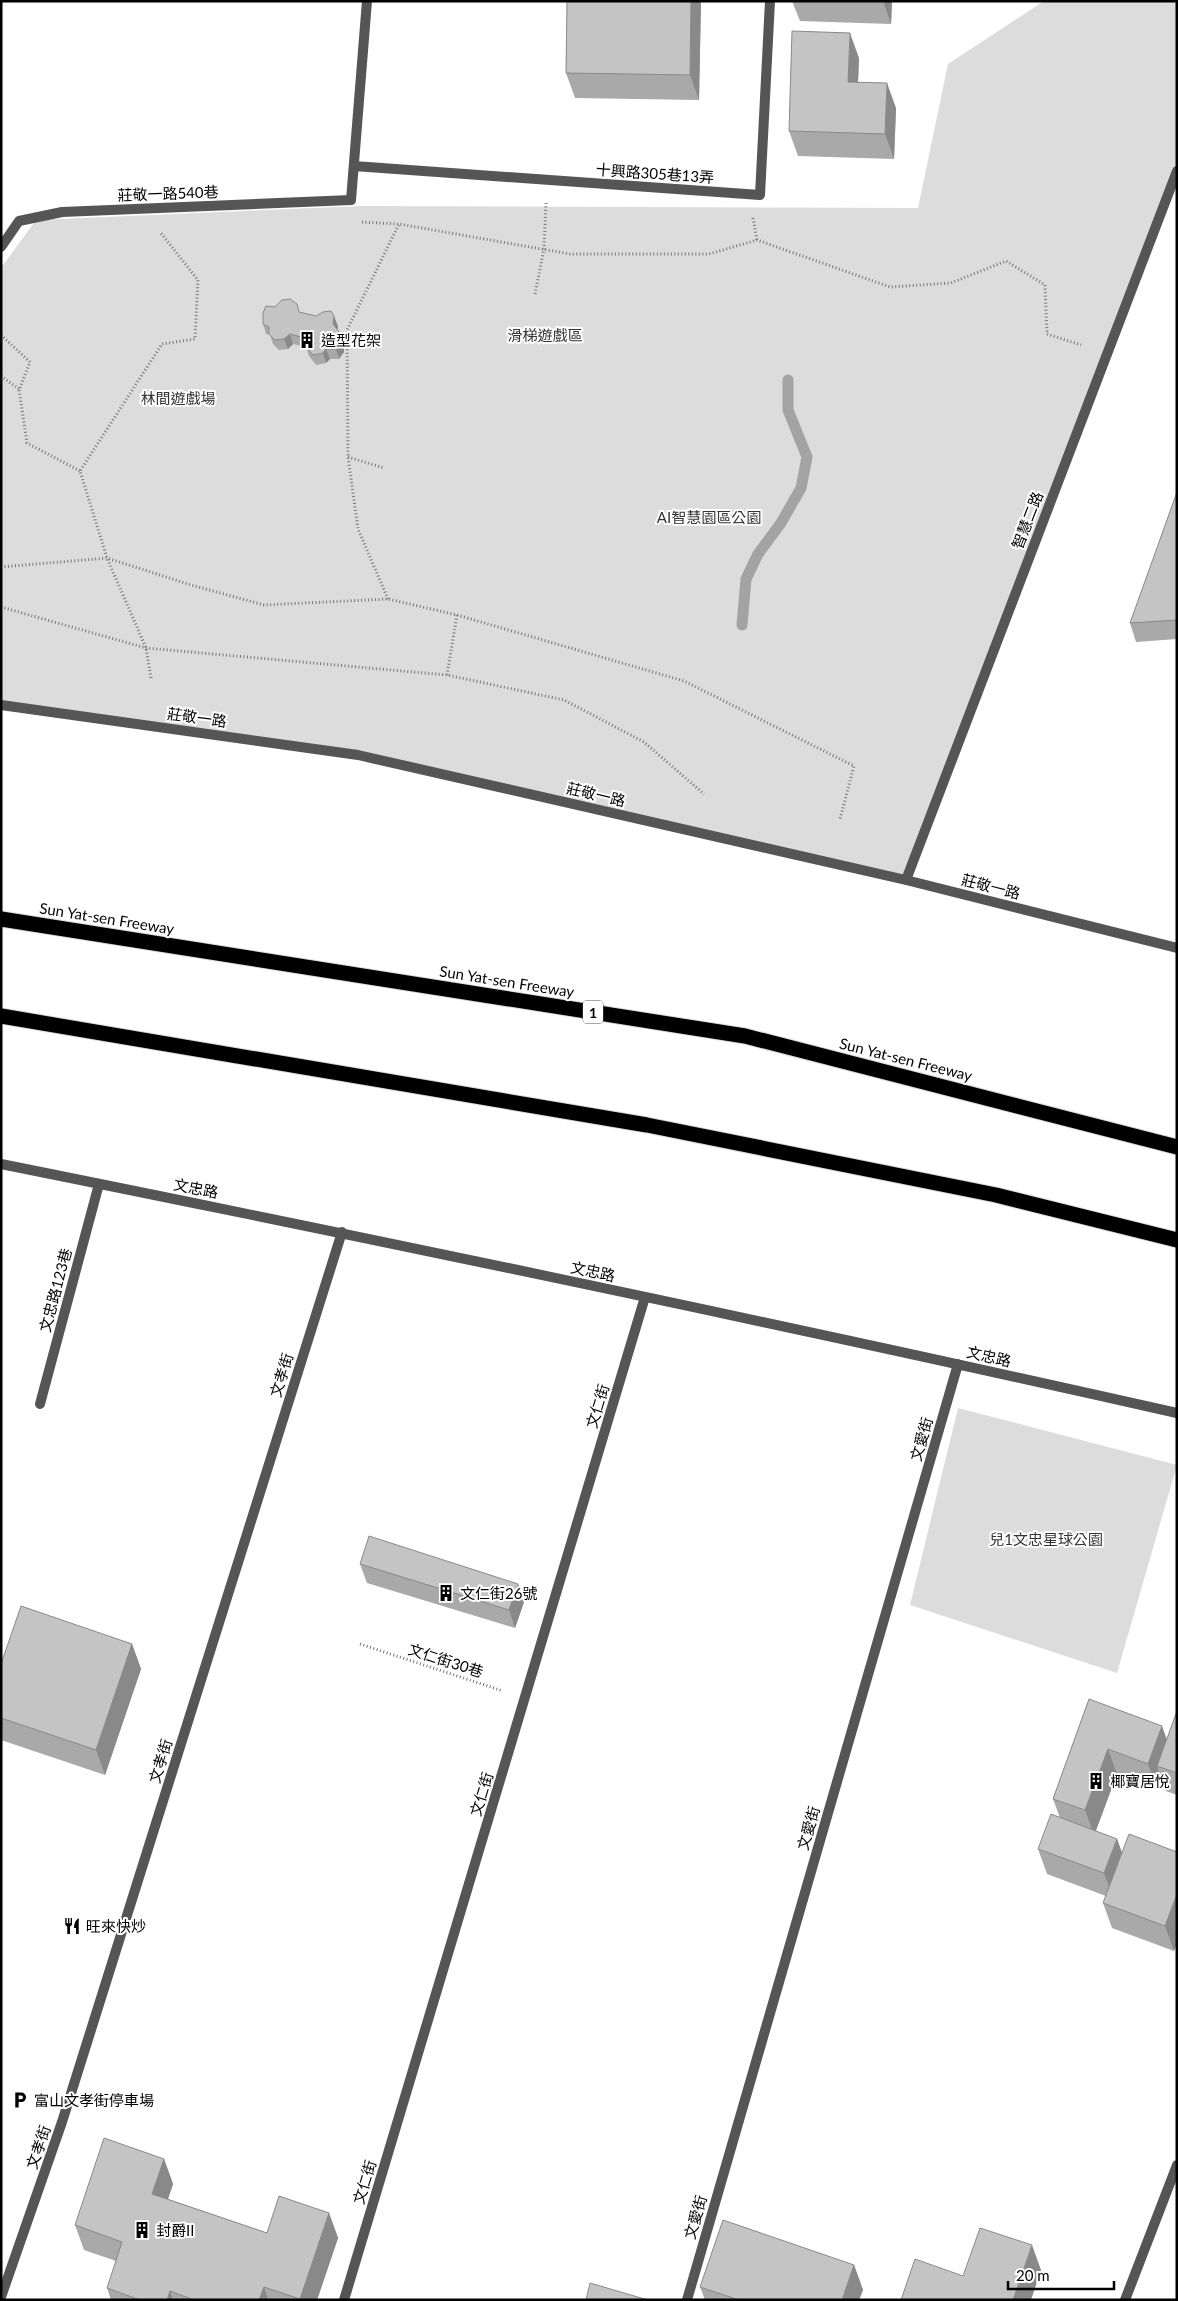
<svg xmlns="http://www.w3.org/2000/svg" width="1178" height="2301" font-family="Lato,'Noto Sans TC',sans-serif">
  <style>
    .green { fill: #dcdcdc }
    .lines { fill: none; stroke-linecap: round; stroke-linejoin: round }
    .stream { stroke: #a3a3a3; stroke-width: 11 }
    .motorway-casing { stroke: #dbdbdb; stroke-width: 17 }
    .path { stroke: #777; stroke-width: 3; stroke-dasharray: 1 2.5; stroke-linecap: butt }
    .service { stroke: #555; stroke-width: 10 }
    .minor { stroke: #555; stroke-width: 10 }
    .motorway { stroke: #000; stroke-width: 15 }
    .wall { fill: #a9a9a9 }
    .shaded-wall { fill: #898989 }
    .building { fill: #c4c4c4; stroke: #898989 }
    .labels { text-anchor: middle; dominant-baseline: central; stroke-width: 4; stroke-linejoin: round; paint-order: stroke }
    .shield { fill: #fff; stroke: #4c4c4c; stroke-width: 1 }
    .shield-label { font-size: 14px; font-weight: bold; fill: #000 }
    .street-label { font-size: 15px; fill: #000; stroke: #fff }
    .park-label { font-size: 15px; fill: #333; stroke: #fff }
    .poi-label { font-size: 15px; fill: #000; stroke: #fff; text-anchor: start }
  </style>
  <rect width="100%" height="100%" fill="#fff"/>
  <path class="green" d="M1044,1H1177V161L906,880L358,755L1,705V268L36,220L361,206L918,208L948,64Z
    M958,1408L1177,1465L1117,1673L910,1605Z"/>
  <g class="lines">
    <path class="stream" d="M742,625L746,579L758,554L781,523L801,488L807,457L788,410V380"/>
    <g class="motorway-casing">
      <path id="motorway" d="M1,919L745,1036L1177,1147
        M1,1016L647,1125L996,1195L1177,1240"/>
    </g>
    <path class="path" d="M753,218L757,240
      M362,222L399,224L570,254H709L757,240L890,287L951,283L1006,261L1045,285L1047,334L1081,345
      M535,294L544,249L546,203
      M1,335L30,362L19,390L27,443L80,471
      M1,376L19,389
      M348,457L384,468
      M1,567L107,558L191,585L264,605L388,599L457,615L684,681L854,766L840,819
      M388,599L358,529L348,457L347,330L399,224
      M1,607L146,648L447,675L564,700L644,742L704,794
      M447,675L457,615
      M151,678L146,648L107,558L80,471L162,344L195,339L198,280L160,232
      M360,1644L503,1691"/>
    <path class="service" d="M354,166L760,195L770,1
      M1,247L19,221L62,212L351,200L367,1
      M40,1404L99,1184"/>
    <path class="minor" d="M1,705L358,755L906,880L1177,948
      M906,880L1177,171
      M1,1164C394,1243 786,1325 1177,1413
      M1,2297L62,2122L342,1232
      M344,2300L645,1297
      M687,2300L958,1364
      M1125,2300L1177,2165"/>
    <use href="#motorway" class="motorway"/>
  </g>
  <path class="wall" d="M567,1H701L699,100L575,98L566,73Z
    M792,1H892L891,24L800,21Z
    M859,58L858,82L896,108L894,159L798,156L789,131Z
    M300,312L338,326L337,329L340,333L344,343V352L339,359H330L326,363L316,365L309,356L306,347L293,344L288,349L279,350L273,344L270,335L266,334L263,324Z
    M1177,492V639L1136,642L1130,623Z
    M360,1564L518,1584L524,1602L515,1628L367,1583Z
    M132,1644L141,1669L105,1775L1,1740V1664Z
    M1089,1699L1167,1739L1177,1711V1795L1166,1791L1161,1778L1157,1789L1117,1774L1096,1831L1117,1839L1122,1853L1177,1852L1174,1951L1112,1928L1103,1903L1106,1896L1047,1874L1038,1849L1060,1818L1053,1799Z
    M164,2159L173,2184L168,2199L267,2233L329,2213L338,2238L317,2300H111L107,2288L116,2261L84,2250L75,2225Z
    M854,2265L863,2290L859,2300H705L700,2287Z"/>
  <path class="shaded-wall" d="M691,1H701L699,100L690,75Z
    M883,1H892L891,24Z
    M850,33L859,58L857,107L848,82Z
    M887,83L896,108L894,159L885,134Z
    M334,316L338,326L337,334L333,324Z
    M340,333L344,343V352L339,359L336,349Z
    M290,334L293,344L288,349L284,339Z
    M326,349L330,359L326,363L323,353Z
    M518,1584L524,1602L515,1628L509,1610Z
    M132,1644L141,1669L105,1775L96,1750Z
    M1162,1726L1171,1751L1157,1766L1161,1778L1157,1789L1148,1764Z
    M1108,1749L1117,1774L1094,1835L1085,1810Z
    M1117,1839L1126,1864L1113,1898L1104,1873Z
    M1177,1894V1944L1174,1951L1165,1926Z
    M164,2159L173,2184L161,2219L152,2194Z
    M329,2213L338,2238L317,2300H300Z
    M1032,2245L1041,2270L1031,2300H1013Z
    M854,2265L863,2290L859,2300H842Z
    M264,2287L268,2300H259Z
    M170,2291L173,2300H167Z"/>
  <path class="building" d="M567,1H691L690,75L566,73Z
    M792,31L850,33L848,82L887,83L885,134L789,131Z
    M290,299L297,304L299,312L316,316L323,312L331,311L334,316L333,324L340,333V342L336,349H326L323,353L313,355L305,346V338L290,334L284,339L275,340L269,334V327L263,324V313L266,306L275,307L282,300Z
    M1177,492V620L1130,623Z
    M369,1536L518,1584L509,1610L360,1564Z
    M21,1606L132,1644L96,1750L1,1718V1664Z
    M1089,1699L1162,1726L1148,1764L1108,1749L1085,1810L1053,1799Z
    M1177,1711V1773L1157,1766Z
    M1051,1814L1117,1839L1104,1873L1038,1849Z
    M1129,1834L1177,1852V1894L1165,1926L1103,1903Z
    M104,2138L164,2159L152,2194L267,2233L279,2196L329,2213L300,2299L264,2287L259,2300H194L170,2291L167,2300H140L107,2288L122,2242L75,2225Z
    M723,2220L854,2265L842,2300H739L700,2287Z
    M980,2228L1032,2245L1013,2300H901L915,2259L963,2276Z
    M590,2283L648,2300H586Z"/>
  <defs>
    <g id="building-bare" transform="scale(1.35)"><path d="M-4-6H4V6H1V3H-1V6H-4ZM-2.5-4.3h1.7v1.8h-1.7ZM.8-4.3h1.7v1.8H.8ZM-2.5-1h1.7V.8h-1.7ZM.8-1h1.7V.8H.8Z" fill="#000" stroke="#fff" stroke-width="2.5" paint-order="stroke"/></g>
    <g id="restaurant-bare" transform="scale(1.35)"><path d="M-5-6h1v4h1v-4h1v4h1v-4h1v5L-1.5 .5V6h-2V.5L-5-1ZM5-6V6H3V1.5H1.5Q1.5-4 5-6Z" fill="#000" stroke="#fff" stroke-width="2.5" paint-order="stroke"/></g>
    <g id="parking-bare" transform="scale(1.35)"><path d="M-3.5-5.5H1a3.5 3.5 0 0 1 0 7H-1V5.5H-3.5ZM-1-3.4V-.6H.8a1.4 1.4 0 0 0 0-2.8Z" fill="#000" stroke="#fff" stroke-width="2.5" paint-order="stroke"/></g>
  </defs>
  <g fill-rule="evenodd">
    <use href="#building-bare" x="307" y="340"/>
    <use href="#building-bare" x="446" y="1593"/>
    <use href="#building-bare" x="1096" y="1781"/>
    <use href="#restaurant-bare" x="72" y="1926"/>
    <use href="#parking-bare" x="20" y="2100"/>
    <use href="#building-bare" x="142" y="2230"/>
  </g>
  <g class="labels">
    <rect class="shield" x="583" y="1000.5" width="20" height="23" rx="4"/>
    <g class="shield-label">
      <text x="593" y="1012">1</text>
    </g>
    <g class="street-label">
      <text transform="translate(655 173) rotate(4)">十興路305巷13弄</text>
      <text transform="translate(168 193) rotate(-2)">莊敬一路540巷</text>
      <text transform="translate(1027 520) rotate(-69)">智慧二路</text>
      <text transform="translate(197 717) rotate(8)">莊敬一路</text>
      <text transform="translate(596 794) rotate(13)">莊敬一路</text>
      <text transform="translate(991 886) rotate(14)">莊敬一路</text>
      <text transform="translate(107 918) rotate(9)">Sun Yat-sen Freeway</text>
      <text transform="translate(507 981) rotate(9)">Sun Yat-sen Freeway</text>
      <text transform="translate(906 1059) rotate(14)">Sun Yat-sen Freeway</text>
      <text transform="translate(196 1188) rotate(11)">文忠路</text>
      <text transform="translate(593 1271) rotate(12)">文忠路</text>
      <text transform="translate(55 1290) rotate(-75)">文忠路123巷</text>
      <text transform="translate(989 1356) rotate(13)">文忠路</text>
      <text transform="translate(281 1375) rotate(-73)">文孝街</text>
      <text transform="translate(597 1406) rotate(-73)">文仁街</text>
      <text transform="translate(921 1439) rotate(-74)">文愛街</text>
      <text transform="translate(446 1660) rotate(18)">文仁街30巷</text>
      <text transform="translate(160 1761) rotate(-73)">文孝街</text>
      <text transform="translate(481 1794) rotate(-73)">文仁街</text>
      <text transform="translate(808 1828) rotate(-74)">文愛街</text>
      <text transform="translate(38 2147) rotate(-71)">文孝街</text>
      <text transform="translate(364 2182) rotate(-73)">文仁街</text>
      <text transform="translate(695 2217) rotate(-74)">文愛街</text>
    </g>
    <g class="park-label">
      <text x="545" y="335">滑梯遊戲區</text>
      <text x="178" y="398">林間遊戲場</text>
      <text x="709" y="517">AI智慧園區公園</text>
      <text x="1046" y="1539">兒1文忠星球公園</text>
    </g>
    <g class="poi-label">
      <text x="321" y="340">造型花架</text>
      <text x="460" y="1593">文仁街26號</text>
      <text x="1110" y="1781">椰寶居悅</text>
      <text x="86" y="1926">旺來快炒</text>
      <text x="34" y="2100">富山文孝街停車場</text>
      <text x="156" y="2230">封爵II</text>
    </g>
  </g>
  <rect width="1178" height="2301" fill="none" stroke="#000000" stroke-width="5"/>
  <path d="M1008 2281v8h106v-8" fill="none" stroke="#000000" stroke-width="2.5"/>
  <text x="1016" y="2281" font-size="15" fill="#000000" stroke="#ffffff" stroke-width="4" paint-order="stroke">20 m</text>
</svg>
